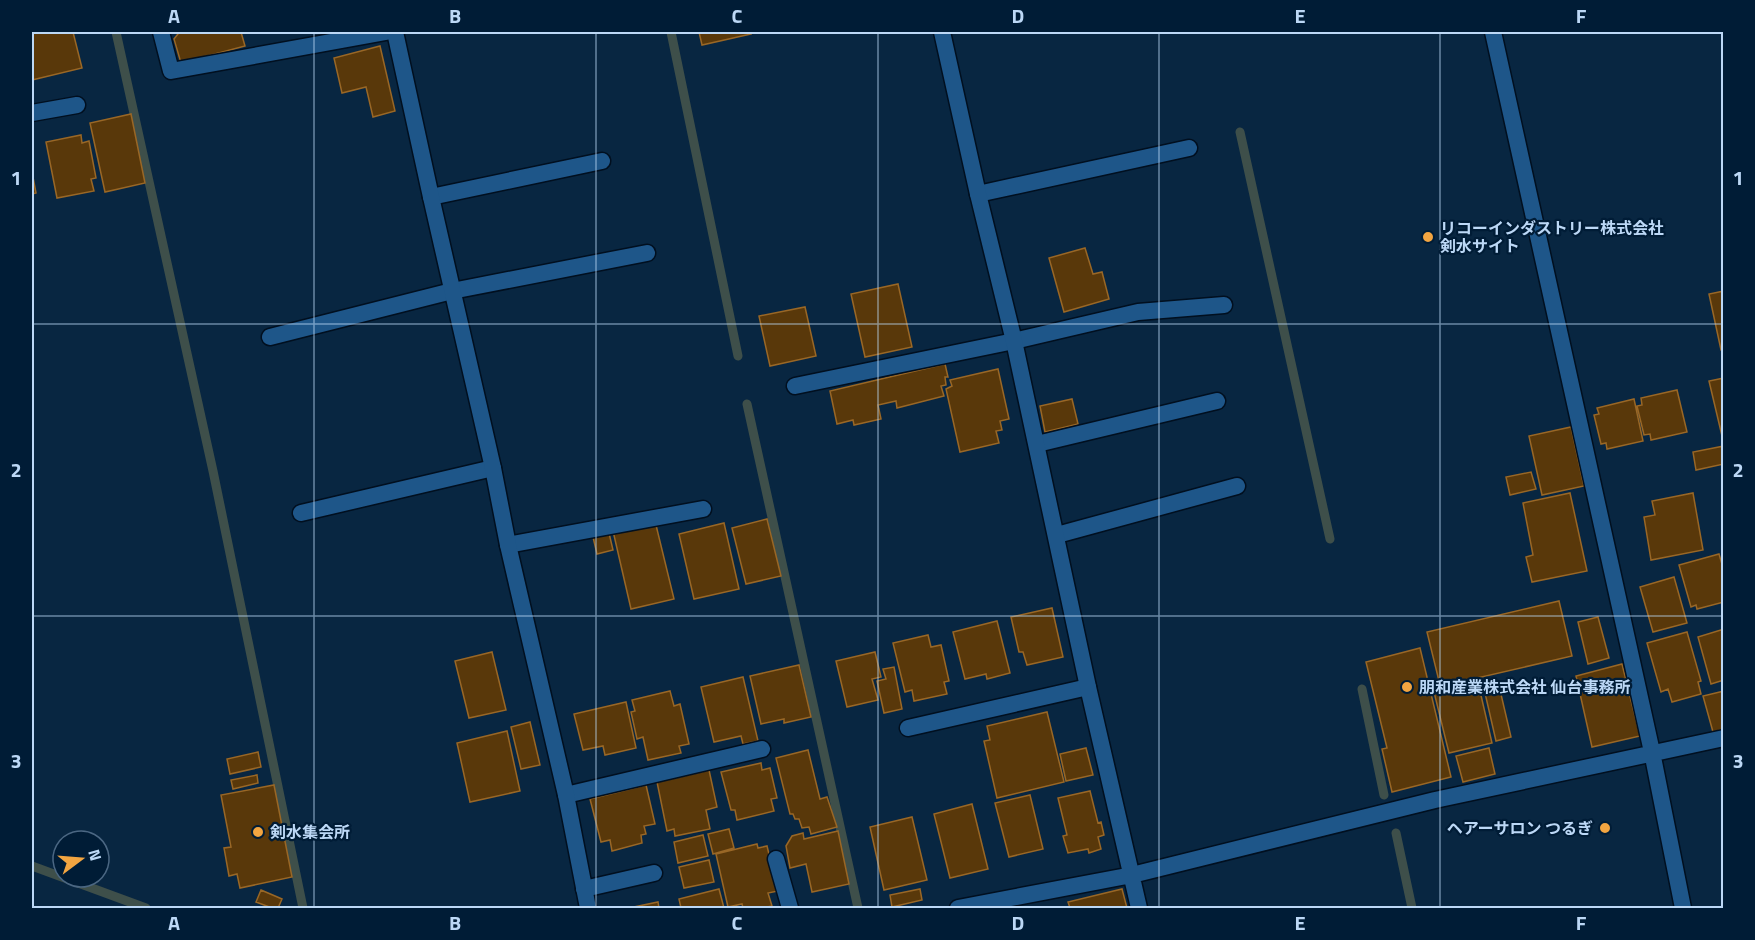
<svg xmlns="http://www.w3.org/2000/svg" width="1755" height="940" font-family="'Titillium Web','Noto Sans JP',sans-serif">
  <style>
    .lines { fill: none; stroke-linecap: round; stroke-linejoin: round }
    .stream { stroke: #3e4f4a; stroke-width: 9 }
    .building { fill: #59380a; stroke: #996726; stroke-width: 1.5 }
    .service-casing { stroke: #010f1f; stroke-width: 19 }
    .minor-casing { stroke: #010f1f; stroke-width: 19 }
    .service { stroke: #1e5689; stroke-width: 16 }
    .minor { stroke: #1e5689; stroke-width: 16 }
    .grid { fill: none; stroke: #bcd8f6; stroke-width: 1.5; stroke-opacity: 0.55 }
    .poi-dot { fill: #f2a541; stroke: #001c36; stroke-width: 2 }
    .labels { text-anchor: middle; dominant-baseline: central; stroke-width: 4.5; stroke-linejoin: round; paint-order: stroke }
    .poi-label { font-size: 16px; font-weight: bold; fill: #bcd8f6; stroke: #001c36; text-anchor: start }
    .neatline { fill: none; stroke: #bcd8f6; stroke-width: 2 }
    .grid-label { font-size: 20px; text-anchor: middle; font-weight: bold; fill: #bcd8f6 }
  </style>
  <rect width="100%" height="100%" fill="#082641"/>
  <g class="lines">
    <path class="stream" d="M116,32L213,471L303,908
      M671,32L738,356
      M1240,132L1330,539
      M747,404L858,908
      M1362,689L1384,795
      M1396,833L1412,908
      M32,866L146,908"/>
  </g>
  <path class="building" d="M32,32H73L82,68L32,80Z
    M177,32H241L245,46L181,63L174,39L178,34Z
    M699,32H750L751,34L702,45Z
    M380,46L395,111L373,117L366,87L342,93L334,58Z
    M131,114L145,183L105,192L90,123Z
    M81,135L82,143L89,141L96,178L91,179L94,191L57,198L46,142Z
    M32,172L36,193L32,194Z
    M1085,248L1093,274L1102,272L1109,299L1064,312L1049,258Z
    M898,284L912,347L865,357L851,294Z
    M1724,291V350H1721L1709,294Z
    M805,307L816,356L770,366L759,316Z
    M945,364L948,377H945L946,385L941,386L944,396L897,408L896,401L878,405L881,419L854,425L853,420L837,424L830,391Z
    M998,369L1009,419L1000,421L1002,430L996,431L999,443L960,452L946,389L952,386L950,380Z
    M1724,378V436H1722L1709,381Z
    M1677,390L1687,432L1651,440L1650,434L1644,435L1637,406L1642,405L1641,398Z
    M1072,399L1078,424L1045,432L1040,406Z
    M1634,399L1643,441L1607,449L1606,443L1601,444L1594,415L1599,414L1597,408Z
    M1571,427L1584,486L1542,495L1529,436Z
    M1724,446V464L1696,470L1693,452Z
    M1531,472L1536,489L1510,495L1506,477Z
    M1570,493L1587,571L1532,582L1526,557L1533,555L1523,503Z
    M1693,493L1703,550L1651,560L1644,517L1655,515L1652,501Z
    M767,519L781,576L746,584L732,528Z
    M655,521L674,599L631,609L613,531Z
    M724,523L739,589L694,599L679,534Z
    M609,533L613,550L597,554L593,537Z
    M1719,554L1724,571V602L1697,609L1696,605L1691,607L1679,565Z
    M1674,577L1687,623L1653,632L1640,587Z
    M1559,601L1572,656L1477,678L1492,743L1449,753L1433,688L1440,685L1427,632Z
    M1052,608L1063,657L1027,665L1023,652H1019L1011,617Z
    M1598,617L1609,658L1588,664L1578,622Z
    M997,621L1010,673L987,679L986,674L965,679L953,632Z
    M1724,629V680L1711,684L1698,637Z
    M1687,632L1701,681L1698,682L1701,694L1672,702L1668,689L1661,692L1647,643Z
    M928,635L931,647L941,645L949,681L944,682L947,694L914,701L912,690L905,692L893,643Z
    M1420,648L1451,777L1392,792L1382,749L1387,748L1366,662Z
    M492,652L506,710L469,718L455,661Z
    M875,652L881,677L872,679L878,700L847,707L836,661Z
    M1622,664L1640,736L1592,747L1576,676Z
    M799,665L811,717L784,723V719L761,724L750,676Z
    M894,667L902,709L884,713L877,681L886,679L883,669Z
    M743,677L758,741L743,744L741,736L714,742L701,687Z
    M1500,690L1511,737L1496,741L1485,693Z
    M670,691L674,706L680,704L689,744L679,746L681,753L648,760L643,737L637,739L631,712L635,711L632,700Z
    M1724,691V729L1713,732L1703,696Z
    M626,702L636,748L605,755L603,746L583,750L574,714Z
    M1047,712L1064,782L997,798L984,741L990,740L987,726Z
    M530,722L540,765L521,769L511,727Z
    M507,731L520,791L470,802L457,743Z
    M1086,748L1093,775L1066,781L1060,754Z
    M1489,748L1495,774L1463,782L1456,756Z
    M808,750L820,799L827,797L837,827L811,834L809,827L802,828L799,819H795L793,814H790L776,758Z
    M258,752L261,767L230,774L227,759Z
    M761,763L762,770L770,768L777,798L771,799L774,811L737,820L735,810H731L721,772Z
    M709,770L717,807L706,810L710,829L675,836L674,829L667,831L657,782Z
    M257,775L258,783L233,789L231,780Z
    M274,785L292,877L240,888L237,874L229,876L224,848L231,847L221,795Z
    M646,785L655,824L644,826L646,834L641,835L642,843L612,851L610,840L601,842L590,799Z
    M1090,791L1098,823L1101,822L1104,835L1098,837L1101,849L1089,853L1088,849L1068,853L1063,836L1067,835L1058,798Z
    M1030,795L1043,849L1009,857L995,803Z
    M972,804L988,869L950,878L934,814Z
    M912,817L927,880L884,890L870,827Z
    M729,829L734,848L713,854L708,834Z
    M838,831L849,884L812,892L806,864L790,868L786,846L792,836L803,833L804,839Z
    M703,835L708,856L678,863L674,842Z
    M757,844L758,848L767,846L778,891L768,893L772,906L762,908H743L742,904L728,907L716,854Z
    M709,860L714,882L684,888L679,867Z
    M719,889L724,908H681L679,899Z
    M920,889L922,900L892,907L890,895Z
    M1122,889L1127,908H1070L1068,902Z
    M261,890L282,899L278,908H272L256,902Z
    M658,902L659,908H629Z"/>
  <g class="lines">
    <g class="service-casing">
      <path id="service" d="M161,32L171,71L386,32
        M32,113L77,105
        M978,194L1189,148
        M431,197L602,161
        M270,337L452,291L647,253
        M795,386L1014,341L1138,312L1224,305
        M1037,444L1217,401
        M301,513L493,468
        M1057,535L1237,486
        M508,545L703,509
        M908,728L1088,687
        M566,795L762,749
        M776,859L790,908
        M584,889L654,873"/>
    </g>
    <g class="minor-casing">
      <path id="minor" d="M395,32L431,197L493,468L508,545L566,795L588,908
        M942,32L978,194L1014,341L1088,687L1139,908
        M1493,32L1652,752L1683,908
        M958,908L1132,875L1435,800L1724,738"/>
    </g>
    <use href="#service" class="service"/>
    <use href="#minor" class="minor"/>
  </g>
  <path class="grid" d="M314,32V908M596,32V908M878,32V908M1159,32V908M1440,32V908M32,324H1724M32,616H1724"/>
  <g class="poi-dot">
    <circle cx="1428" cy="237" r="6"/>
    <circle cx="1407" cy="687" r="6"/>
    <circle cx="1605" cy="828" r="6"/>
    <circle cx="258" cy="832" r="6"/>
  </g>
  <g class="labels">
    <g class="poi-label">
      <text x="1440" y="228">リコーインダストリー株式会社<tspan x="1440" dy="18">剣水サイト</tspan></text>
      <text x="1419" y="687">朋和産業株式会社 仙台事務所</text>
      <text x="1593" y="828" text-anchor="end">ヘアーサロン つるぎ</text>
      <text x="270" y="832">剣水集会所</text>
    </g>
  </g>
  <rect width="1755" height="940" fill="none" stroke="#001c36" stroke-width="66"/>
  <g transform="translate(81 859) rotate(74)"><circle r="28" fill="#001c36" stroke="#4b6783" stroke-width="1.5"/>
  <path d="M0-4.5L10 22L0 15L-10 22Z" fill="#f2a541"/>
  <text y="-9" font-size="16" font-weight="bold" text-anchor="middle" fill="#bcd8f6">N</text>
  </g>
  <rect x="33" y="33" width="1689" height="874" class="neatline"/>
  <g class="grid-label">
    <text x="174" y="23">A</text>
    <text x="455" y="23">B</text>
    <text x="737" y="23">C</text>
    <text x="1018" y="23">D</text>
    <text x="1300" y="23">E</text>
    <text x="1581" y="23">F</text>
    <text x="16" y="185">1</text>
    <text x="1738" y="185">1</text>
    <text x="16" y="477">2</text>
    <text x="1738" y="477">2</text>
    <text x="16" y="768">3</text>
    <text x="1738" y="768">3</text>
    <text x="174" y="930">A</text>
    <text x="455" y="930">B</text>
    <text x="737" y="930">C</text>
    <text x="1018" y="930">D</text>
    <text x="1300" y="930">E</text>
    <text x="1581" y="930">F</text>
  </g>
</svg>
